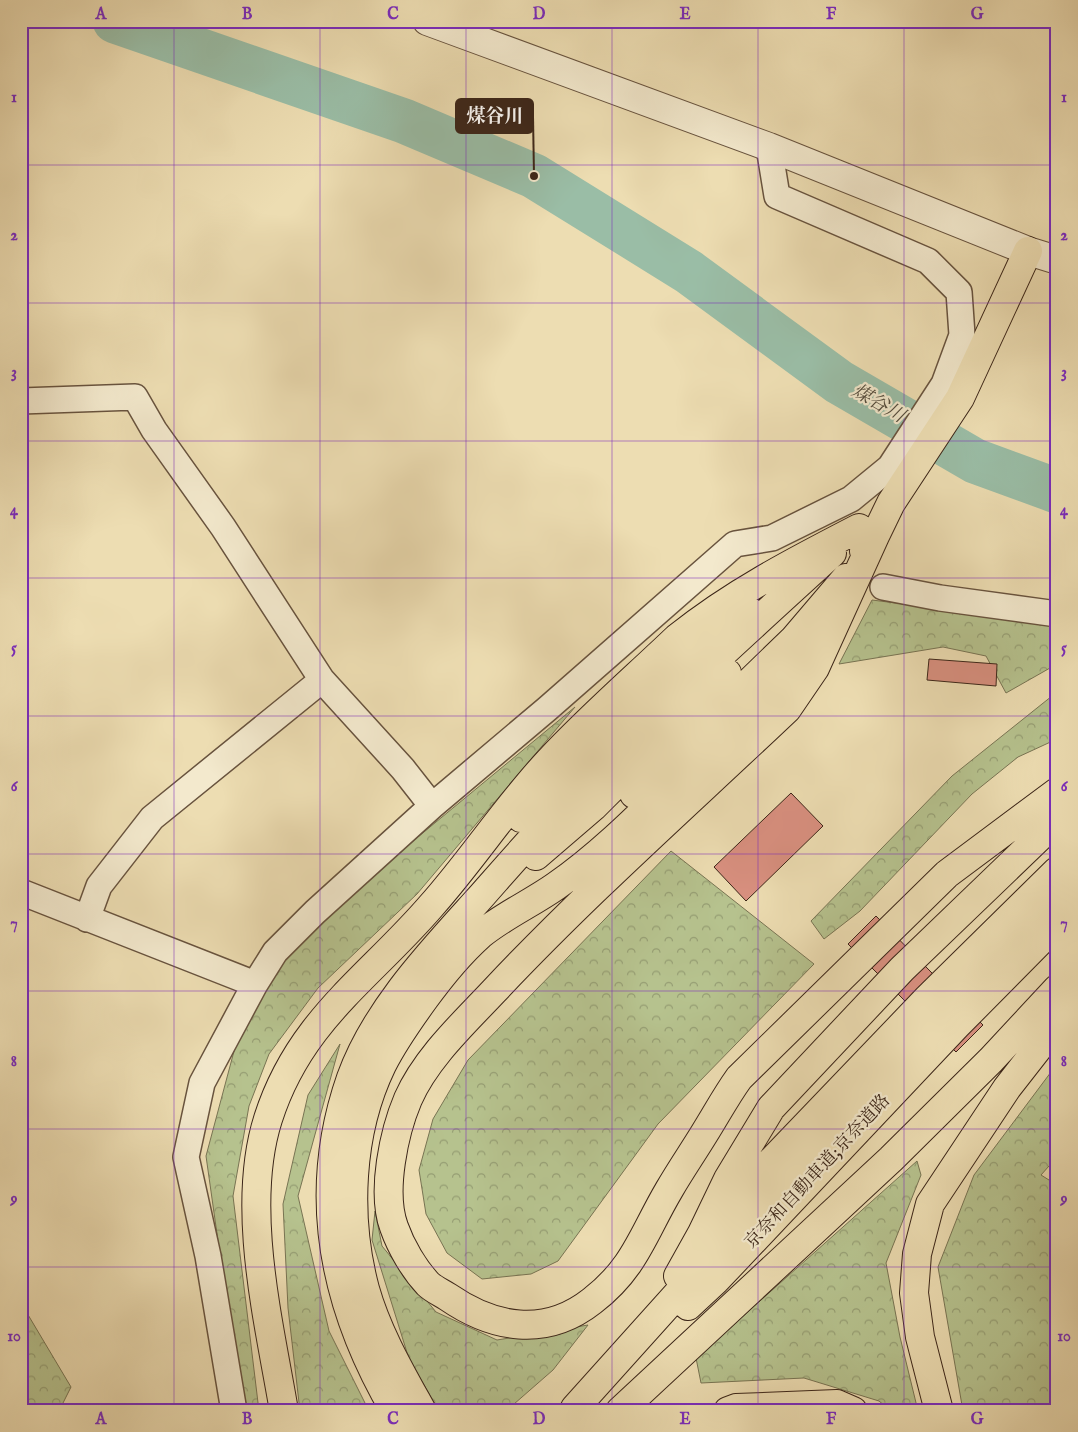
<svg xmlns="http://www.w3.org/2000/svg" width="1078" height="1432" font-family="'IM FELL English','Noto Serif JP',serif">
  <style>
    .forest { fill: url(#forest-crowns); stroke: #787453 }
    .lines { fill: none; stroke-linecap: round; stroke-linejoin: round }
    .river { stroke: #9abda6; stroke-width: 45 }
    .building { fill: #d99080; stroke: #3b2518 }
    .minor-casing { stroke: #68533e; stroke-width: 28 }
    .tertiary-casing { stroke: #68533e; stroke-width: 30 }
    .motorway-casing { stroke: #3b2518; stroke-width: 30 }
    .minor { stroke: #f3e9cd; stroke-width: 25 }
    .tertiary { stroke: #f3e9cd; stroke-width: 28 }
    .motorway { stroke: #edddb2; stroke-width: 28 }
    .grid { fill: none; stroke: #7b2cbf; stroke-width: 1; stroke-opacity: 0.55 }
    .labels { text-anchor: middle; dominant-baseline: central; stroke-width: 4.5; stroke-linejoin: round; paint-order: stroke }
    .street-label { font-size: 18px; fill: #3b2518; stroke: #f3e9cd }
    .water-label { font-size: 19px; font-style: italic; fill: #534b3c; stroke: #f3e9cd }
    .leader { fill: none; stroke: #3b2518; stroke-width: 2 }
    .callout-dot { fill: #3b2518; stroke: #f3e9cd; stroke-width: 2 }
    .callout { fill: #3b2518; stroke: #3b2518; stroke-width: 2 }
    .callout-label { font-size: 19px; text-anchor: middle; font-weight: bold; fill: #fff }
    .neatline { fill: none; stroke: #7b2cbf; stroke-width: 2 }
    .grid-label { font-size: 16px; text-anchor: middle; font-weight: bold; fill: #7b2cbf }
  </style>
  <defs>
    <pattern id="forest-crowns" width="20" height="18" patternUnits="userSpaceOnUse" patternTransform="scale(1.25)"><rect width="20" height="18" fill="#b6c28e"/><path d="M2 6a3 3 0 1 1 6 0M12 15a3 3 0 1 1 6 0" fill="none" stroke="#959d73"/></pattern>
  </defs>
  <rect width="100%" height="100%" fill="#edddb2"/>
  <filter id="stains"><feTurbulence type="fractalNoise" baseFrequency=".004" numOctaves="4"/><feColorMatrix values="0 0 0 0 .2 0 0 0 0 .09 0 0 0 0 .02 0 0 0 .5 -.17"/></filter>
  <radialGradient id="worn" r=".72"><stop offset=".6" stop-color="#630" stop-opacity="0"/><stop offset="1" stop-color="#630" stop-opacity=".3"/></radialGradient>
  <path class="forest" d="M872,600L1053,623L1050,668L1006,693L986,656L943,647L839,664Z
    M1057,692V739L1018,757L972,794L860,911L824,939L811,921L952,776Z
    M575,707L417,894L318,988L269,1054L249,1106L233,1196L259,1411H242L206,1156L237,1040L277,966L320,918Z
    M671,851L814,964L658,1124L558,1261L531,1274L482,1279L447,1253L426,1214L419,1170L433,1119L468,1060Z
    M340,1044L298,1196L329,1331L369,1411H300L288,1308L283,1204L308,1095Z
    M1057,1064V1157L1041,1175L1057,1185V1411H963L938,1267L974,1175Z
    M917,1161L921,1175L886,1263L900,1337L918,1411H891L879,1401L804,1378L701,1383L696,1358Z
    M375,1211L382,1246L436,1312L497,1340L588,1325L553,1370L506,1411H439L409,1359L372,1240Z
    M21,1303L71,1387L59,1411H21Z"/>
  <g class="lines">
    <path class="river" d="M115,21L404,121L534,176L689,272L839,382L975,461L1057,491"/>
  </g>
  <path class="building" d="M929,659L997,664L996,686L927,680Z
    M791,793L823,826L746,901L714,867Z
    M876,916L983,1025L956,1052L848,944Z"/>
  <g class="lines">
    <g class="minor-casing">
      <path id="minor" d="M21,401L135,397L154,430L223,527L322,680L403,769L432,806
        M883,587L940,598L1057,614
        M21,892L255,984
        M87,919L99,886L152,818L322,680
        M234,1411L208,1256L186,1157L202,1083L255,984L275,952L315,912L432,806L547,709L735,544L772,538L851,499L890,467L944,384L962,335L959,292L928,261L777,196L769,147"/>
    </g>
    <g class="tertiary-casing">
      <path id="tertiary" d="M427,21L769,147L1028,251L1057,260"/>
    </g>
    <g class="motorway-casing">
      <path id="motorway" d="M875,536L815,668L787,709C689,802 586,893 494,991C464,1023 426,1058 408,1099C394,1132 381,1192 394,1227C401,1247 414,1269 428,1284C433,1289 442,1293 448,1297C493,1328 545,1338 592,1301C635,1268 643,1234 669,1190C680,1171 693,1152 704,1134C716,1115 726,1096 739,1078L947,874L1057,792
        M864,551L875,536L891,503L960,398L1028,251
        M634,794L794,639L846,578
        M521,818L745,605
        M536,856L593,807L727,673
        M719,1216L928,998L1057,871
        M678,1276L702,1233L728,1179L771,1108L902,969L1057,820
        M688,1306L716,1280L957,1025L1057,924
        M575,1408L780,1180L1057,897
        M284,1411C269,1322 240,1207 268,1119C299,1021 368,979 431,906C472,860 506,807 549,761C589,718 634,679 677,638C733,593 795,561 859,528
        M395,1411C334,1307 310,1195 351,1078C375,1011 430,953 477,901C501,874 524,847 549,821C639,728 736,641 832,553
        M422,1411C401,1373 377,1332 365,1289C346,1218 349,1133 382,1065C394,1041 409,1020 425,998C441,976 460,953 480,935C503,916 532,903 556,886C602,854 642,813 682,774C721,737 764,701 798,658C806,648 812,635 819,624
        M620,1411L891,1159L991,1060L1057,989
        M728,1411L736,1408L837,1404L853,1411
        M939,1411L920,1337L914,1293L917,1254L930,1204L1007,1088L1057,1024"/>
    </g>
    <use href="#minor" class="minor"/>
    <use href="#tertiary" class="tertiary"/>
    <use href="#motorway" class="motorway"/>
  </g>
  <path class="grid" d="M174,21V1411M320,21V1411M466,21V1411M612,21V1411M758,21V1411M904,21V1411M21,165H1057M21,303H1057M21,441H1057M21,578H1057M21,716H1057M21,854H1057M21,991H1057M21,1129H1057M21,1267H1057"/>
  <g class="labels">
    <g class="street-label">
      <text transform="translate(818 1172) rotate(-47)">京奈和自動車道;京奈道路</text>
    </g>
    <g class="water-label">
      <text transform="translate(878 404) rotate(30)">煤谷川</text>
    </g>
  </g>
  <path class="leader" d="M534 176L533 116"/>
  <circle class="callout-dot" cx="534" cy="176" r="5"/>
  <rect class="callout" x="456" y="99" width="77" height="34" rx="5"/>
  <g class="callout-label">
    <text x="495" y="122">煤谷川</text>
  </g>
  <rect width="1078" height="1432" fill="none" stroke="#edddb2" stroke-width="55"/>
  <rect x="28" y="28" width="1022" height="1376" class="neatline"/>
  <g class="grid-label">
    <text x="101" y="19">A</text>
    <text x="247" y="19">B</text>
    <text x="393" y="19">C</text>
    <text x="539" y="19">D</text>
    <text x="685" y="19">E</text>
    <text x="831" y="19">F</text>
    <text x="977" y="19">G</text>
    <text x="14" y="102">1</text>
    <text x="1064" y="102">1</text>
    <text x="14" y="240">2</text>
    <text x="1064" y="240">2</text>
    <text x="14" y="377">3</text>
    <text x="1064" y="377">3</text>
    <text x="14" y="515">4</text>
    <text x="1064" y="515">4</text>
    <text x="14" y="653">5</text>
    <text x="1064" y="653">5</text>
    <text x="14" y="791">6</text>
    <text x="1064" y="791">6</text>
    <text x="14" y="928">7</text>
    <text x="1064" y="928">7</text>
    <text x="14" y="1066">8</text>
    <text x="1064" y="1066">8</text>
    <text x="14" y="1204">9</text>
    <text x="1064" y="1204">9</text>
    <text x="14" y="1341">10</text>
    <text x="1064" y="1341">10</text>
    <text x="101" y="1424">A</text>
    <text x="247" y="1424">B</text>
    <text x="393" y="1424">C</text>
    <text x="539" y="1424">D</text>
    <text x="685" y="1424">E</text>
    <text x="831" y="1424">F</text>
    <text x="977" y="1424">G</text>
  </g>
  <rect width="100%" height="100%" filter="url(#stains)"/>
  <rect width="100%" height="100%" fill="url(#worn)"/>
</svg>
